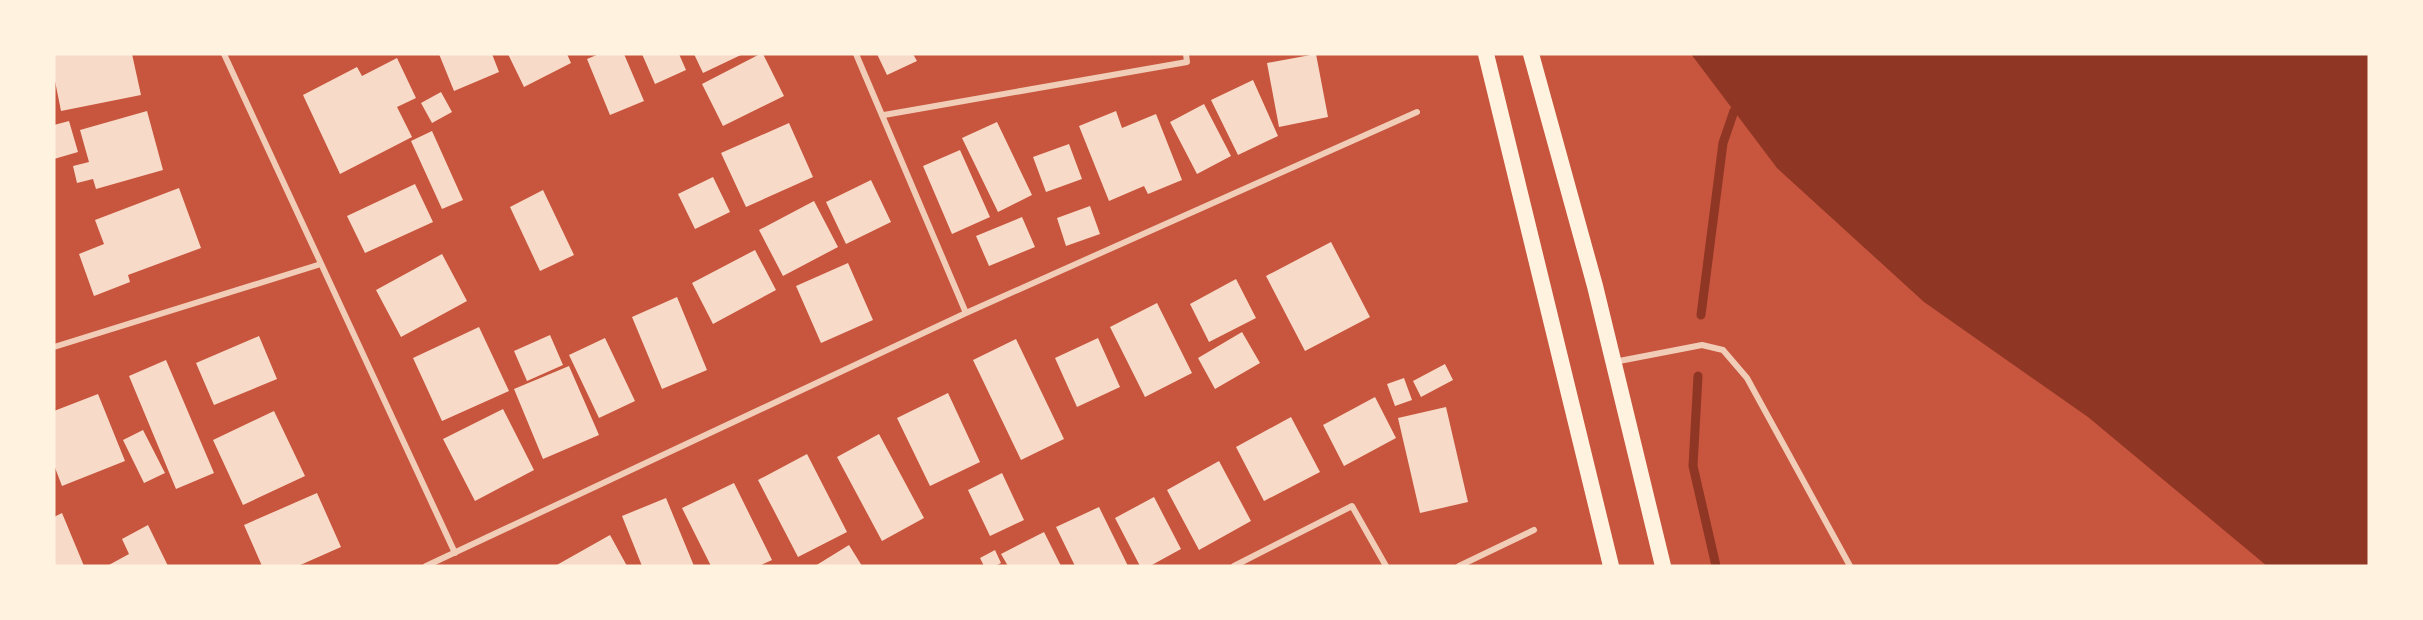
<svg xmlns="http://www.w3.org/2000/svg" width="2423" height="620" font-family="Signika,sans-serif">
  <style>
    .water { fill: #8f3625 }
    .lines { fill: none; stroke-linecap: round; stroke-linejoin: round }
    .stream { stroke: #8f3625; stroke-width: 9 }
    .building { fill: #f7dbc8 }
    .minor { stroke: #f1ccb7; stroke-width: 6 }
    .trunk { stroke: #fff3e0; stroke-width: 16 }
  </style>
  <rect width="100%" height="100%" fill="#c8553d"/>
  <path class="water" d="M1691,54H2369V566H2267L2088,417L1924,302L1777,168Z"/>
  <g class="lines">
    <path class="stream" d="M1701,315L1723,143L1734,111
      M1698,376L1693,466L1716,566"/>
  </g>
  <path class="building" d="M54,54H132L141,95L61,111L54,76Z
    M439,54H492L499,72L454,91Z
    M508,54H567L571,63L524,87Z
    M599,54H624L644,101L610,115L587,59Z
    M642,54H679L686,70L655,84Z
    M694,54H743L703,73Z
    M760,54H763L784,96L723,126L702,84Z
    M877,54H913L917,61L887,75Z
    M1316,54L1328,117L1279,127L1267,63Z
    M397,58L416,98L397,107L412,137L340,174L303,95L357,67L362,76Z
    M1253,80L1278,136L1238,155L1211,100Z
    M441,92L452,112L432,123L421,103Z
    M1204,104L1231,156L1197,174L1170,122Z
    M147,111L163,170L96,189L93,179L77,183L73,166L89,162L80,130Z
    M1116,111L1122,128L1156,114L1182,180L1148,194L1144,186L1109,201L1079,126Z
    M69,121L78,152L54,159V125Z
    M997,122L1032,195L998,212L962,138Z
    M789,123L813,177L746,207L721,153Z
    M432,131L463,200L442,209L411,141Z
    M1069,144L1082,179L1046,192L1033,157Z
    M960,150L990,217L952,234L923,166Z
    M713,177L730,212L695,229L678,194Z
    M871,180L891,222L846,244L826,202Z
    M415,184L433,222L365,253L347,216Z
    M179,188L201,248L128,275L130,282L94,296L79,254L104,244L95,220Z
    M543,190L574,255L540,271L510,207Z
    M814,201L838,247L783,276L759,230Z
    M1090,206L1100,234L1066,246L1057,218Z
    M1022,217L1035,247L989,266L976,236Z
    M1331,242L1370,317L1305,351L1266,276Z
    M755,250L776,290L713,324L692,283Z
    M442,254L467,301L401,337L376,290Z
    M848,263L873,320L821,343L796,286Z
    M1236,279L1256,318L1209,342L1190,304Z
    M677,297L707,370L662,389L632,317Z
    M1157,303L1192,373L1145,397L1110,327Z
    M479,327L509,391L442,421L413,358Z
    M1242,332L1260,363L1215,389L1198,358Z
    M550,335L563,365L527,381L514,351Z
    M259,336L277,379L214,405L196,363Z
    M605,338L635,401L599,418L569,355Z
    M1098,338L1120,387L1077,407L1055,358Z
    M1016,339L1064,439L1021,460L973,360Z
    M166,360L214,473L176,489L129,376Z
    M1445,364L1453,380L1421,397L1413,381Z
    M569,366L599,435L543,459L514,389Z
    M1404,378L1412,400L1395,406L1387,384Z
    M948,393L980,462L930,486L897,418Z
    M98,394L125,461L62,486L54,465V411Z
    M1375,397L1396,438L1344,466L1323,425Z
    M1446,407L1468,502L1420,513L1398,418Z
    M503,409L534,470L475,501L443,439Z
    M274,411L305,476L243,505L213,440Z
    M1291,417L1320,472L1264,501L1236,447Z
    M143,430L165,473L144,483L123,440Z
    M879,434L924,518L882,541L837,457Z
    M807,454L847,532L798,557L758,480Z
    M1219,461L1251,521L1199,550L1167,490Z
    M1002,473L1024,520L990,536L968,490Z
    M734,483L772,560L759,566H711L682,508Z
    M317,493L341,547L298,566H262L244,525Z
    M1154,497L1181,549L1150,566H1140L1115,518Z
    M666,498L694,566H642L622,516Z
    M1099,507L1128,566H1075L1056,527Z
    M62,513L84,566H54V517Z
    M148,525L168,566H107L129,554L122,539Z
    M1044,532L1061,566H1008L1001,554Z
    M610,535L627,566H555Z
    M849,545L862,566H815Z
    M995,550L1001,563L995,566H984L980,558Z"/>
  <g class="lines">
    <path class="minor" d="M224,54L455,553
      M856,54L966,313
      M884,115L1187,62L1186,54
      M54,347L321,264
      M1614,362L1702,345L1723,350L1747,378L1850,566
      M426,566L966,313L1417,112
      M1234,566L1352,506L1386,566
      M1459,566L1534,530"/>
    <path class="trunk" d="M1486,54L1611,566
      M1531,54L1595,286L1663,566"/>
  </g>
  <rect width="2423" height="620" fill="none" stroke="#fff3e0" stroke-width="111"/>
</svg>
